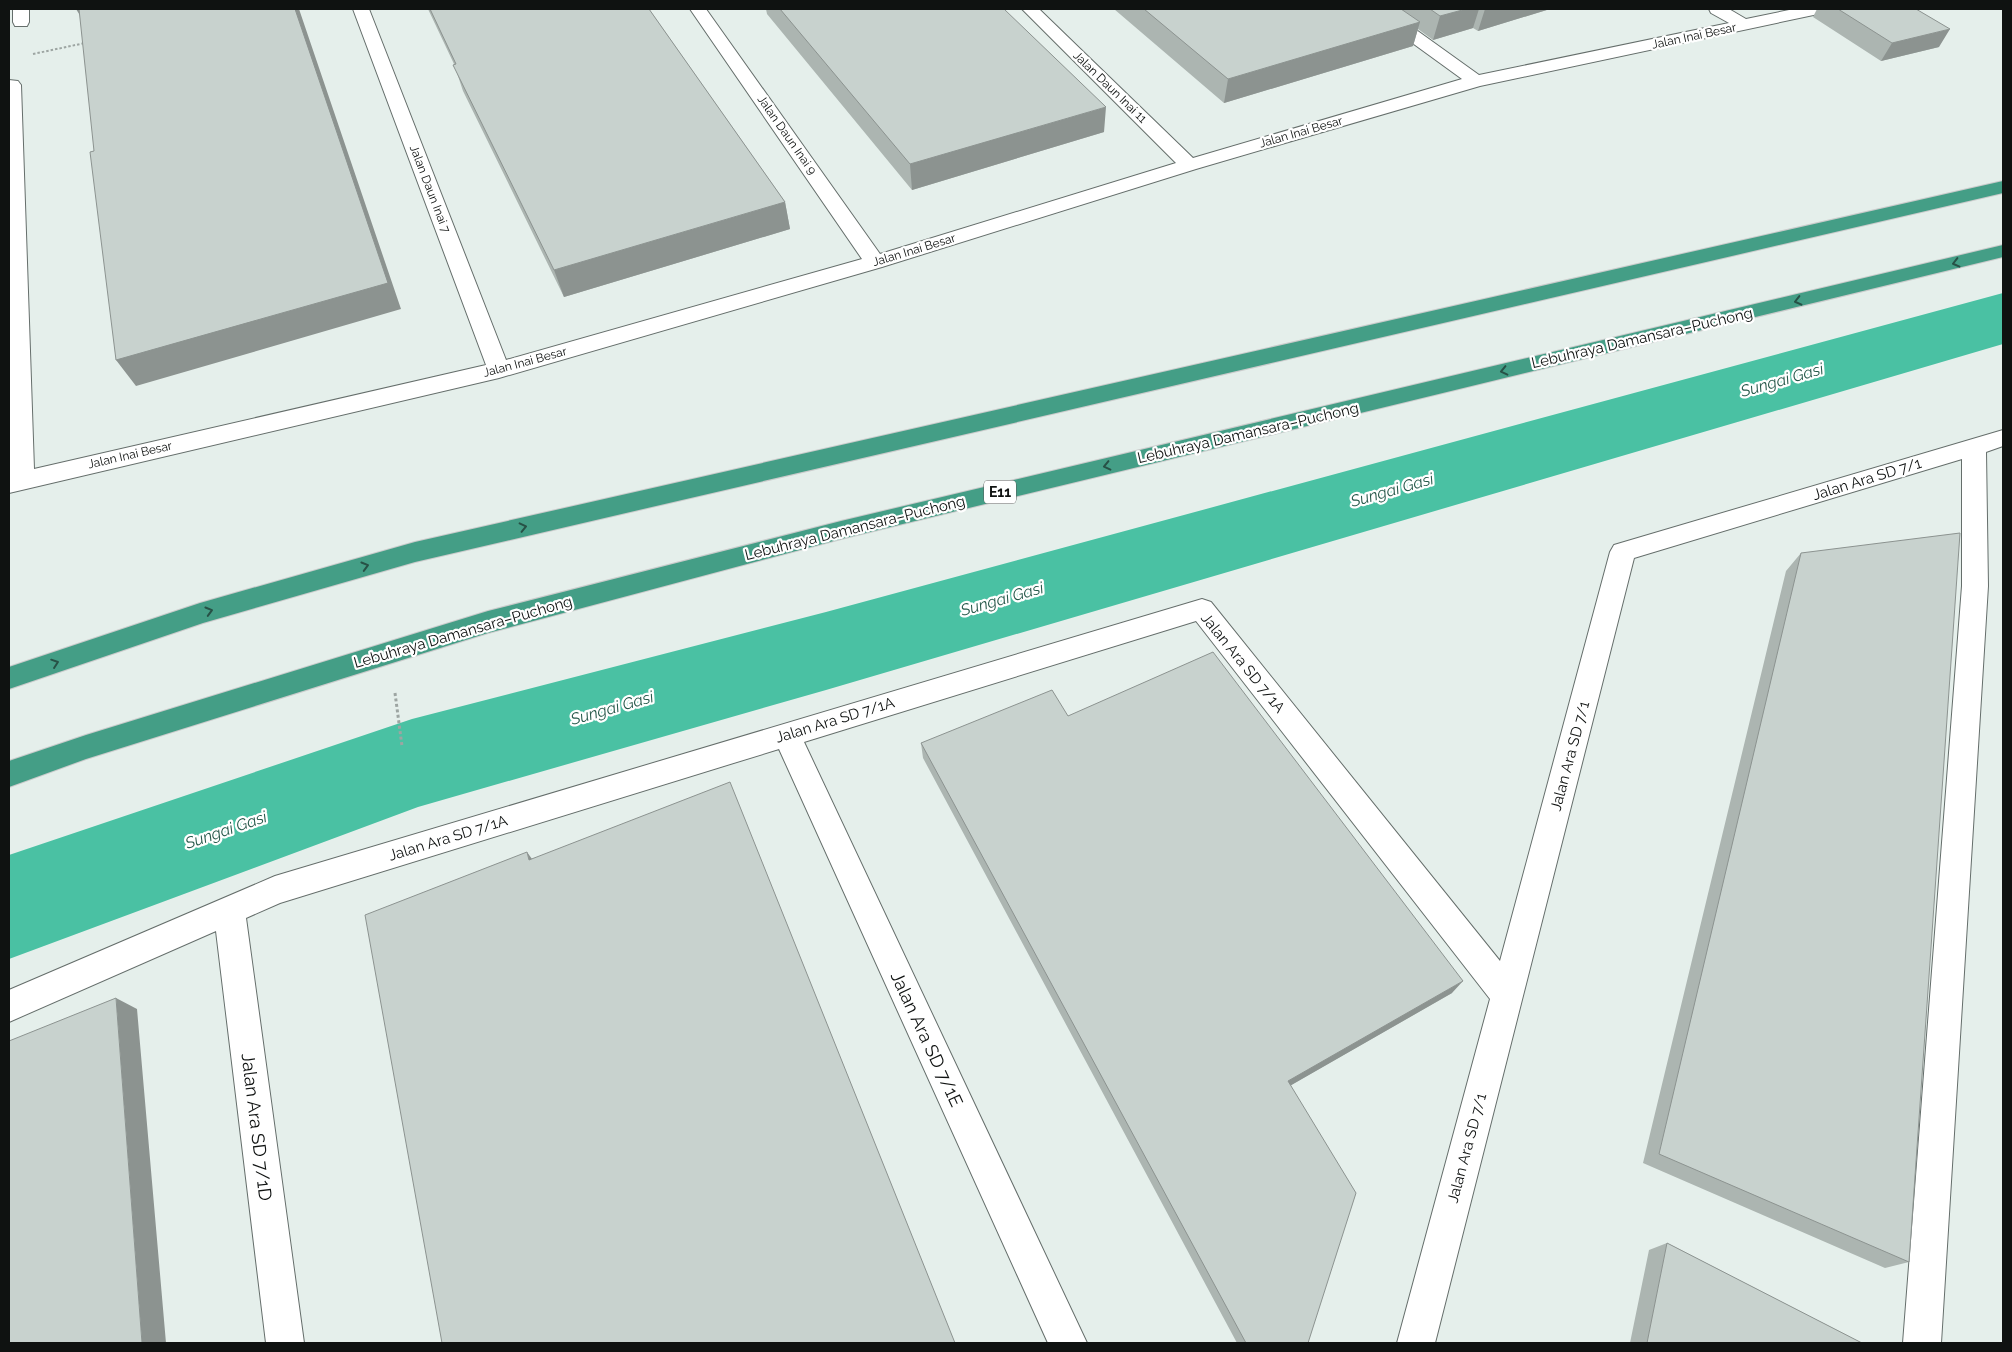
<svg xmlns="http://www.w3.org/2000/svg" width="2012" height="1352" font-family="Raleway,sans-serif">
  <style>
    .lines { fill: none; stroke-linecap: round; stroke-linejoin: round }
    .river { fill: #4ac1a3; fill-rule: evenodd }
    .minor-casing { stroke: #656e6b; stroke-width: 2 }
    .highway-casing { stroke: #cacbcb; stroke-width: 2 }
    .path-far1 { stroke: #9da5a2; stroke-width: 2; stroke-dasharray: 2.5 2; stroke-linecap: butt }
    .path { stroke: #9da5a2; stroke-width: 3; stroke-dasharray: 3 2.5; stroke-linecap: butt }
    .minor { fill: #fff; fill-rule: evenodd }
    .highway { fill: #449e86; fill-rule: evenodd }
    .wall { fill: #acb5b1 }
    .shaded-wall { fill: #8c9390 }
    .building { fill: #c8d2ce; stroke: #8c9390 }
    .oneway { stroke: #275146 }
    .labels { text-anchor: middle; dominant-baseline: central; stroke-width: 4.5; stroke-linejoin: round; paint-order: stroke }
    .far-street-label { font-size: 12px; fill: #0f1211; stroke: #fff }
    .shield { fill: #fff; stroke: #575958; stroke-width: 1 }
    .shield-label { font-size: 14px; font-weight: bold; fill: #0f1211 }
    .street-label { font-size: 15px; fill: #0f1211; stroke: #fff }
    .water-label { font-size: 16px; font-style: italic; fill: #26584a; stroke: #fff }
    .near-street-label { font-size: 18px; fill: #0f1211; stroke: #fff }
  </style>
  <rect width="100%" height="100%" fill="#e5efeb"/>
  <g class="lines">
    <path class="river" d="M2003,293V344L826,690L418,807L9,959V855L412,719L826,612Z"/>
    <g class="minor-casing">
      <path id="minor" d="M13,9H29V22L27,26H15L13,22Z
        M353,9H369L506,360L862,259L690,9H706L880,254L1176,163L1022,9H1039L1193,158L1462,79L1371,13L1369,9H1387L1479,75L1729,23L1711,13L1709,9H1729L1746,19L1794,9H1825L1823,13L1480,86L1196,169L882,267L499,378L9,493V80L18,81L21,85L34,469L486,365Z
        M2003,430V446L1986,452L1988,586L1941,1343H1903L1962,586V459L1634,558L1435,1343H1397L1490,999L1196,621L804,742L1087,1343H1048L779,749L280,903L246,918L304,1343H266L216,931L9,1022V990L275,876L1202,599L1211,602L1500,961L1610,552L1614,545Z"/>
    </g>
    <g class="highway-casing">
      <path id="highway" d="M2003,181V193L415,562L203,623L9,689V667L200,603L415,542Z
        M2003,245V257L841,539L488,633L86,759L9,787V761L86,735L488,611L841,521Z"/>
    </g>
    <path class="path-far1" d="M33,54L85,43"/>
    <path class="path" d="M395,693L402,746"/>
    <use href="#minor" class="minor"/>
    <use href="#highway" class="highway"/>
  </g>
  <path class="wall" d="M428,9H649L785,202L790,229L564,297L463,91L454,64Z
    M766,9H1004L1104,132L912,190L767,14Z
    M1114,9H1550L1478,31L1473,28L1433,40L1418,29L1413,46L1224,103Z
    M1817,9H1916L1939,47L1881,61L1813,17Z
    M1801,553L1909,1262L1885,1268L1643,1163L1786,571Z
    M1068,716L1452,993L1291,1085L1308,1343H1237L923,758L921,743Z
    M1667,1243L1862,1343H1630L1649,1250Z"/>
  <path class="shaded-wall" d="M76,9H85L86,25Z
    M295,9H299L401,309L136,386L116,360Z
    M1466,9H1479L1473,28L1433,40L1440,16Z
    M1485,9H1550L1478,31Z
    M1420,22L1413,46L1224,103L1228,79Z
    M1950,29L1939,47L1881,61L1892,43Z
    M1106,107L1104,132L912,190L910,164Z
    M785,202L790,229L564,297L554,270Z
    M527,852L537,866L529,860Z
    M1463,981L1452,993L1281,1091L1288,1081Z
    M116,998L137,1009L166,1343H142Z"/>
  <path class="building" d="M79,9H295L388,283L116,360L90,152L94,151Z
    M430,9H649L785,202L554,270L453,65L456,64Z
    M780,9H1004L1106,107L910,164Z
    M1144,9H1401L1420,22L1228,79Z
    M1430,9H1466L1440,16Z
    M1838,9H1916L1950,29L1892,43Z
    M1960,533L1909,1262L1659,1154L1801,553Z
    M1213,652L1463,981L1288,1081L1356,1193L1308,1343H1246L921,743L1052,690L1068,716Z
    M730,782L955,1343H442L365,915L527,852L529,860Z
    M116,998L142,1343H9V1041Z
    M1667,1243L1862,1343H1647Z"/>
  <defs><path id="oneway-chevron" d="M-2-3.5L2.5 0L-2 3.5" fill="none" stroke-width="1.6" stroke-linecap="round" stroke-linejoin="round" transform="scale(1.25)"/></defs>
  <g class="oneway">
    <use href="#oneway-chevron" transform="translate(1956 263) rotate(166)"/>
    <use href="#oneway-chevron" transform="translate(1798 301) rotate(166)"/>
    <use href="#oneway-chevron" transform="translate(1504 371) rotate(167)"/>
    <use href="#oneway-chevron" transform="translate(1107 466) rotate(167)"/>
    <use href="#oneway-chevron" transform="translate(523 527) rotate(-13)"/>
    <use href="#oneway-chevron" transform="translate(365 566) rotate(-16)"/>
    <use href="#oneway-chevron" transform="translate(209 611) rotate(-16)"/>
    <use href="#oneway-chevron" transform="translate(55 663) rotate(-19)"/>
  </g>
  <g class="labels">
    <g class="far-street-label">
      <text transform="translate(1694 36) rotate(-12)">Jalan Inai Besar</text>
      <text transform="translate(1110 87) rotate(44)">Jalan Daun Inai 11</text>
      <text transform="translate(1301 132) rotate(-16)">Jalan Inai Besar</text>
      <text transform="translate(787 135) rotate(55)">Jalan Daun Inai 9</text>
      <text transform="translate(430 189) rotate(69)">Jalan Daun Inai 7</text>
      <text transform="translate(914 250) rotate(-17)">Jalan Inai Besar</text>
      <text transform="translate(525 362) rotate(-15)">Jalan Inai Besar</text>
      <text transform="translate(130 455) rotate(-13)">Jalan Inai Besar</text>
    </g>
    <rect class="shield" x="984" y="480.5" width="32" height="23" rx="4"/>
    <g class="shield-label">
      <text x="1000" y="492">E11</text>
    </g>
    <g class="street-label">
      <text transform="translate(1642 338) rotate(-13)">Lebuhraya Damansara–Puchong</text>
      <text transform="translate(1248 433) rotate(-13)">Lebuhraya Damansara–Puchong</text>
      <text transform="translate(1867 479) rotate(-17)">Jalan Ara SD 7/1</text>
      <text transform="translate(855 528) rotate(-14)">Lebuhraya Damansara–Puchong</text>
      <text transform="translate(463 632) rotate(-16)">Lebuhraya Damansara–Puchong</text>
      <text transform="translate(1243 663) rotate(51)">Jalan Ara SD 7/1A</text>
      <text transform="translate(835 720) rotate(-17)">Jalan Ara SD 7/1A</text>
      <text transform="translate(1570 756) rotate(-75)">Jalan Ara SD 7/1</text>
      <text transform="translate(448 838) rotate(-17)">Jalan Ara SD 7/1A</text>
      <text transform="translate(1467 1148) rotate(-75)">Jalan Ara SD 7/1</text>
    </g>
    <g class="water-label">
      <text transform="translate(1782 380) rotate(-16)">Sungai Gasi</text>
      <text transform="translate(1392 490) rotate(-16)">Sungai Gasi</text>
      <text transform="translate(1002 599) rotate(-16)">Sungai Gasi</text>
      <text transform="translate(612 708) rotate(-16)">Sungai Gasi</text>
      <text transform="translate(226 830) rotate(-19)">Sungai Gasi</text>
    </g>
    <g class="near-street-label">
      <text transform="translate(927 1039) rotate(65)">Jalan Ara SD 7/1E</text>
      <text transform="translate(257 1127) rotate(83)">Jalan Ara SD 7/1D</text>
    </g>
  </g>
  <rect width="2012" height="1352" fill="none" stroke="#0f1211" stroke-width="20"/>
</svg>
